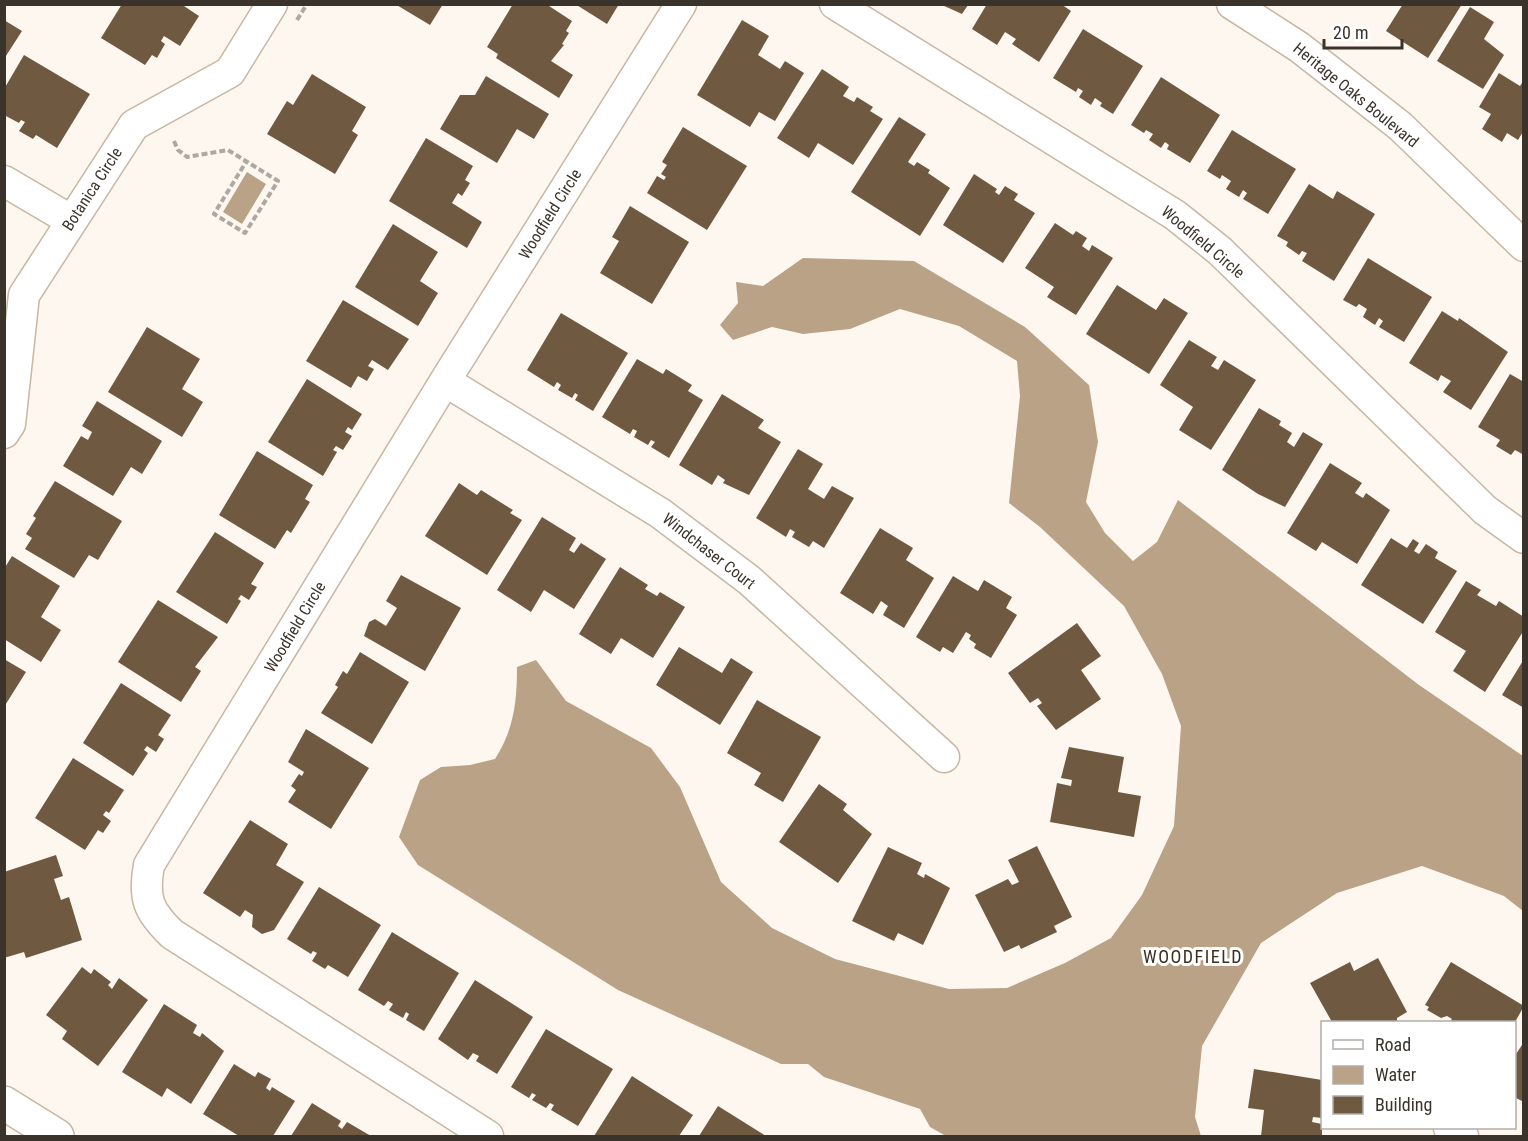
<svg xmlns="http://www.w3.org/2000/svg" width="1528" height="1141" font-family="'Roboto Condensed',sans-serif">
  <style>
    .water { fill: #b9a286 }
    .building { fill: #6f5a41 }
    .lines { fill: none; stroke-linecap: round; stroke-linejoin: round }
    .minor-casing { stroke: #c7b7a3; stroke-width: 33 }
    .tertiary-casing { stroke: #c7b7a3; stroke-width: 36 }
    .path { stroke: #afa8a0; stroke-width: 4; stroke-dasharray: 6 3; stroke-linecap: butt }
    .minor { stroke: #fff; stroke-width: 30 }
    .tertiary { stroke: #fff; stroke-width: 33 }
    .labels { text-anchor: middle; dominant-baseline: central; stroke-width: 6; stroke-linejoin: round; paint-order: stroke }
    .street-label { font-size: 16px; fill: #3a332b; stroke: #fff }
    .neighbourhood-label { font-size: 18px; letter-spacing: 1.5px; fill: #3c2f1f; stroke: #fff }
  </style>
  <rect width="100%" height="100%" fill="#fef7ef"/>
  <path class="water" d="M247,172L266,184L242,224L223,212Z
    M803,258L914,261L1025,327L1089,385L1098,442L1086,502L1105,533L1133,561L1157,542L1178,500L1419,685L1523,756V911L1504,896L1422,866L1337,893L1261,943L1202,1046L1195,1117L1201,1136H946L930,1127L920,1109L824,1077L808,1064H781L618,990L418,865L399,837L420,780L441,767L470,765L495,759C514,729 517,702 517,667L536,660L566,701L651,748L680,787L721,882L772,928L835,959L949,989L1007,988L1065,963L1111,938L1142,895L1174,826L1181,726L1162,674L1124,606L1040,527L1009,503L1020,396L1017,361L959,326L900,309L850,329L803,334L772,327L733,340L720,325L738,303L736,282L763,286Z"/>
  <path class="building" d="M122,4H181L199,16L180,46L164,36L161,41L165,44L157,58L152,55L145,65L101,38Z
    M395,4H443L430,25Z
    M513,4H546L572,21L566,31L569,33L562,44L564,45L551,61L573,75L559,98L496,58L498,54L487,47Z
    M575,4H619L607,24Z
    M987,4H1061L1071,11L1039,62L1012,44L1016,39L1005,32L997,45L972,29Z
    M1403,4H1462L1428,58L1386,31Z
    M942,5H968L962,14Z
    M1470,7L1494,22L1484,39L1504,55L1483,89L1437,61Z
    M4,20L22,31L4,59Z
    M742,20L769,36L758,55L780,69L785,61L804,73L775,121L759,112L750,127L697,95Z
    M1083,29L1143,66L1113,114L1100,106L1102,103L1095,98L1091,105L1079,97L1083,91L1078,88L1076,92L1053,78Z
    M24,55L90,94L57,148L36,135L33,139L19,131L25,122L21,120L19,123L4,115V89Z
    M822,69L849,87L843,96L854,102L857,97L873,107L870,111L883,119L853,165L818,143L809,158L777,138Z
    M1499,73L1520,86L1524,80V130L1518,140L1507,133L1502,142L1482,129L1491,114L1479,107Z
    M312,74L366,107L352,131L358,135L335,174L267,134L287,101L293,105Z
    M486,76L549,114L534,139L517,129L497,163L440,129L460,95H475Z
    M1161,77L1220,115L1190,163L1167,149L1169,145L1165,142L1161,148L1149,140L1153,134L1146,130L1144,133L1131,125Z
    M899,117L926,134L908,162L914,166L917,162L930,170L928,173L950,188L920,236L851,192Z
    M683,127L747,166L707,230L647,193L657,176L664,180L666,177L661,174L667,165L662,162Z
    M1232,130L1296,169L1268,214L1243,199L1247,193L1243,190L1239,197L1226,189L1231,181L1222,175L1220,179L1207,171Z
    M426,138L473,166L465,180L470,183L462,196L458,193L452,203L482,222L467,248L389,201Z
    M974,174L997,189L995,192L999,195L1005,186L1018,194L1014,200L1035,213L1003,263L943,225Z
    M1309,184L1333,199L1337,191L1375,214L1334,281L1302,261L1307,253L1302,251L1299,255L1286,246L1288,242L1277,236Z
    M630,206L689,242L652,304L600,273L619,241L612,237Z
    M1055,223L1073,235L1076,231L1087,238L1082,246L1089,251L1092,245L1113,258L1076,315L1047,297L1054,287L1025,268Z
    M393,224L438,252L420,281L438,293L418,326L355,287Z
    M1368,258L1432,297L1404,342L1379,327L1383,321L1379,318L1375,325L1363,317L1367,309L1359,304L1356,307L1343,300Z
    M1117,285L1156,310L1164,298L1188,313L1149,374L1086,334Z
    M343,300L409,339L388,370L372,360L368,366L374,369L367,381L358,376L351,388L306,361Z
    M1442,311L1458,321L1459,318L1508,352L1471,410L1443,392L1451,381L1441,375L1438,381L1409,363Z
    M561,313L628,353L593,411L575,400L578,395L575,393L572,398L558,390L561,385L557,382L554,387L527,370Z
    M147,327L200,359L182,389L203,402L182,437L108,392Z
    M1189,340L1217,357L1211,366L1218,370L1224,360L1256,380L1211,450L1179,430L1193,407L1160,385Z
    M637,359L663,374L666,369L692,385L688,391L703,400L669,458L651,447L655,442L651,440L648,445L634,437L637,431L633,429L630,434L602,417Z
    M1510,374L1524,382V455L1515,450L1511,455L1496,446L1500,440L1478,427Z
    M307,379L362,414L352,430L348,427L345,432L352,436L343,450L336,446L333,450L337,452L323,476L268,442Z
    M722,394L764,420L758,428L781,442L749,495L723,483L725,480L718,475L712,485L679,465Z
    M97,401L162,441L142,474L131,467L113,496L63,466L81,436L88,440L92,432L82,426Z
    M1259,408L1281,421L1279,425L1292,433L1287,442L1294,447L1303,432L1323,444L1285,507L1258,494L1222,470Z
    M798,449L823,464L808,489L824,499L832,486L854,498L824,548L813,541L809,547L792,537L795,532L790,529L786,537L756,518Z
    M257,451L313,485L305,499L310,502L291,533L287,530L275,549L219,515Z
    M1330,463L1362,483L1355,493L1363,498L1366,493L1390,510L1357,564L1322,542L1316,551L1287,533Z
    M55,481L122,521L98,560L89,555L74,578L25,549L32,538L26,534L36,518L33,516Z
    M459,483L477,495L481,490L513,510L510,513L522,520L487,575L425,536Z
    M542,517L576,538L569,550L574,553L581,543L606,559L574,609L544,590L531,612L497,590Z
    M880,528L913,548L906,560L934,578L904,628L883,615L888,606L881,601L873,614L840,593Z
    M215,532L264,563L251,584L257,587L249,600L241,595L238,599L241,601L227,624L176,592Z
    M1391,538L1407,548L1413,539L1419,543L1414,551L1419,554L1426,544L1438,552L1435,558L1457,571L1423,624L1361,585Z
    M12,556L60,586L41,617L61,630L41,662L4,639V569Z
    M620,567L648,585L645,589L657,596L660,592L685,607L653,658L621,638L611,654L579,634Z
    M401,575L461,608L425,671L364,636L369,622L375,619L386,626L397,608L386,601Z
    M953,576L978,591L984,580L1012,597L1006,608L1017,615L991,658L974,648L976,644L969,639L971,635L966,632L953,653L943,647L940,652L916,637Z
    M1466,581L1481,590L1477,595L1496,606L1499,601L1524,617V630L1485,692L1453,671L1466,651L1435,632Z
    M158,600L218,637L195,667L201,671L181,702L118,662Z
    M1077,623L1101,656L1081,670L1101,699L1056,730L1037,706L1042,703L1038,698L1030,703L1008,673Z
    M679,647L722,673L731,658L753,672L720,725L656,685Z
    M360,652L409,682L372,744L321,713L338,687L335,685L343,671L347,674Z
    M4,659L26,672L4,707Z
    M1524,659V708L1502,695Z
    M121,683L171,715L158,735L164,739L156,752L147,746L144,750L148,753L133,776L83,743Z
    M757,700L821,737L783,802L754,785L761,773L727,753Z
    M306,729L369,768L331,829L288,802L296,790L291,786L299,774L302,776L304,772L288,762Z
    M1069,747L1124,757L1118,792L1141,796L1134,837L1050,822L1057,783L1071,786L1072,780L1061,778Z
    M73,758L124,790L109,813L106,811L103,815L111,821L103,833L98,830L85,850L35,818Z
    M819,784L847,804L843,810L872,834L838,883L779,842Z
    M250,820L288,844L276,865L304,882L274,930L262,934L252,927L253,915L245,910L240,917L203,893Z
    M1037,846L1072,917L1054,926L1057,932L1021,949L1019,945L1004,952L975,895L1008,879L1012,885L1019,882L1008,860Z
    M888,847L922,863L917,874L924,878L925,874L950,888L923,945L898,933L894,941L852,921Z
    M56,855L63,876L54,879L61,900L69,897L82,940L26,958L24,952L4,958V872Z
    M319,887L381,925L348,977L328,965L325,969L312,961L317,953L313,951L311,954L287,939Z
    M392,932L459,973L424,1031L406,1020L409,1014L406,1012L403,1018L389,1010L393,1004L388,1001L384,1006L358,990Z
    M1378,958L1407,1012L1397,1018V1022H1332L1310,983L1350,962L1354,971Z
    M1451,962L1524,1006L1515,1022H1450L1452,1019L1447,1016L1441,1018L1427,1010L1429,1007L1425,1005Z
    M82,967L91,974L94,969L111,982L108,985L112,989L119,978L148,1000L98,1066L62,1039L67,1031L46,1015Z
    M475,980L533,1017L497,1074L476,1061L479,1056L473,1053L468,1060L438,1039Z
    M164,1004L197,1025L193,1033L200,1037L202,1033L224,1051L191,1104L167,1088L162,1097L122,1072Z
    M546,1029L613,1069L578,1126L551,1110L554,1105L550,1103L546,1108L532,1100L536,1095L532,1093L529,1098L511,1087Z
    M1524,1042V1102L1514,1097V1057Z
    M234,1064L255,1077L258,1072L271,1079L266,1088L270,1091L272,1087L295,1101L273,1136H239L203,1114Z
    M1254,1069L1322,1080V1118L1313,1117L1312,1122L1322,1124V1136H1261L1264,1110L1248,1108Z
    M632,1076L693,1115L679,1136H594Z
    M312,1103L341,1121L338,1126L342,1129L347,1122L371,1136H291Z
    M718,1106L766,1136H699Z"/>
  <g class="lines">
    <g class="minor-casing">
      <path id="minor" d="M835,4L1175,215L1220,251L1485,510L1524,538
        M1232,4L1299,47L1400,126L1524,246
        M4,181L72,221
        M445,381L660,513L749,580L944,757
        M4,433L10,424L24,295L134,125L230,72L272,4
        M1449,1128L1463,1136
        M488,1136L172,934C148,911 143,898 149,865L445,381L681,4"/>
    </g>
    <g class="tertiary-casing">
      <path id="tertiary" d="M4,1103L57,1136"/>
    </g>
    <path class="path" d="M297,20L307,4
      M174,141L178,150L187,157L228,150L278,181L245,233L214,214L246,162"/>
    <use href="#minor" class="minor"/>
    <use href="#tertiary" class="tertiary"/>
  </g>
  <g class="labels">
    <g class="street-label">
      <text transform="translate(1356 95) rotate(39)">Heritage Oaks Boulevard</text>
      <text transform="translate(92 189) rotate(-57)">Botanica Circle</text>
      <text transform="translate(550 214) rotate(-58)">Woodfield Circle</text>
      <text transform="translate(1203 242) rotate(40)">Woodfield Circle</text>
      <text transform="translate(709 551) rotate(38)">Windchaser Court</text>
      <text transform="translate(295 627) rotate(-59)">Woodfield Circle</text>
    </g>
    <g class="neighbourhood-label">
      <text x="1193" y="956">WOODFIELD</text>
    </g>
  </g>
  <rect width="1528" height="1141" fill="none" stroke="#3a332b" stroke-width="12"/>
  <rect x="1321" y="1021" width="195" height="108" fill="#ffffff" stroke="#b0adaa" stroke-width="1.5"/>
  <rect x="1333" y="1040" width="30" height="9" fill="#ffffff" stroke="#b0adaa" stroke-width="1.5"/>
  <text x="1375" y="1051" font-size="18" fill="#3a332b">Road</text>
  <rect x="1333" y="1066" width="30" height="18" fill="#b9a286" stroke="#b0adaa" stroke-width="1.5"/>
  <text x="1375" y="1081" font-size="18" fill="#3a332b">Water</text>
  <rect x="1333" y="1096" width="30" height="18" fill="#6f5a41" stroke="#b0adaa" stroke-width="1.5"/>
  <text x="1375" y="1111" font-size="18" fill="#3a332b">Building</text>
  <path d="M1324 39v9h78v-9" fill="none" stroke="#3a332b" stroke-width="3"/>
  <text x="1333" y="39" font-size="18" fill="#3a332b" stroke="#ffffff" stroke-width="4.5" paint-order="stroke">20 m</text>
</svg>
